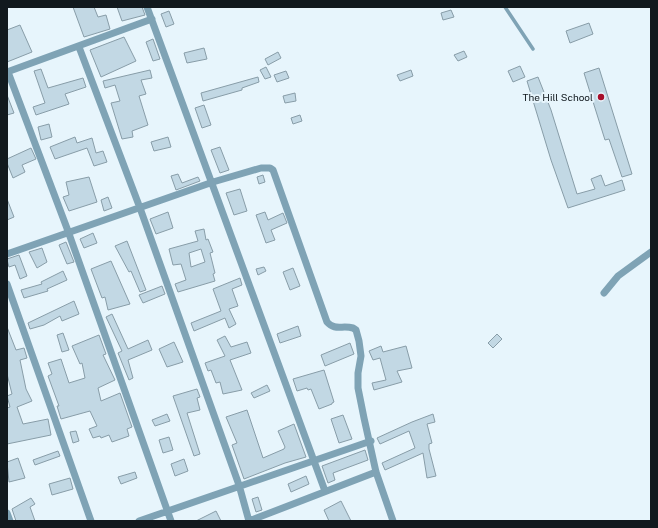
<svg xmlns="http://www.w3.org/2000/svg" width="658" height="528" font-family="'Public Sans',sans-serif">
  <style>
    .building { fill: #c2d8e4; stroke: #889da8; fill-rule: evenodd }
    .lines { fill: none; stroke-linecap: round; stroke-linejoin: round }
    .lane { stroke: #7fa3b5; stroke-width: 3.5 }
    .street { stroke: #7fa3b5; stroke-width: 7 }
    .poi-dot { fill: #a70f2b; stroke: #e7f5fc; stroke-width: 1.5 }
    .labels { text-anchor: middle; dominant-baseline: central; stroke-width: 4; stroke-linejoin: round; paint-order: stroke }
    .poi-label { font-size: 10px; fill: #11191e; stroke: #e7f5fc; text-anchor: end }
  </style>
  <rect width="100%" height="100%" fill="#e7f5fc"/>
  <path class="building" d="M73,7H94L98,17L106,15L110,29L84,37Z
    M117,7H142L145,15L122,21Z
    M451,10L454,17L443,20L441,13Z
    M169,11L174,24L166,27L161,14Z
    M589,23L593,34L570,43L566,31Z
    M20,25L32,52L7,62V30Z
    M124,37L136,61L101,77L90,50Z
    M153,39L160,59L153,61L146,42Z
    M204,48L207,59L187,63L184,53Z
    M464,51L467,57L458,61L454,55Z
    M278,52L281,58L268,65L265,59Z
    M520,66L525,77L513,82L508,71Z
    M266,67L271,77L265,79L260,70Z
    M599,68L632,174L622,177L609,139L605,140L584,73Z
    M41,69L48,88L83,78L86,87L65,94L69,104L36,115L33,107L45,103L34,71Z
    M150,70L152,78L141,80L146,94L139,96L148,125L132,131L133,137L122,139L111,103L120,101L115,85L105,88L103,81Z
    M411,70L413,76L400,81L397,75Z
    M286,71L289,78L277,82L274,75Z
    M258,77L259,82L242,88V90L203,101L201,93Z
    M538,77L551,110L577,194L595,189L591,179L601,175L605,186L622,180L625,190L568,208L551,160L527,81Z
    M295,93L296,101L285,103L283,96Z
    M7,95L14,113L7,115Z
    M204,105L211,125L202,128L195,108Z
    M300,115L302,121L293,124L291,118Z
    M49,124L52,137L41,140L38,127Z
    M75,137L77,143L92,138L96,153L103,151L107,162L94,166L87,148L55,159L50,147Z
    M168,137L171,147L154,151L151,142Z
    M220,147L229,170L220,173L211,150Z
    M31,148L36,159L22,165L25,172L13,178L7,163V159Z
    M178,174L182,183L198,177L200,181L176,190L171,176Z
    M263,175L265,182L259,184L257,177Z
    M89,177L97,202L69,211L63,197L69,195L66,182Z
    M240,189L247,211L234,215L226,193Z
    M108,197L112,208L104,211L101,200Z
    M7,199L14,217L7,220Z
    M168,212L173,228L156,234L150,219Z
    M265,212L268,220L283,213L287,223L271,230L275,240L266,243L256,215Z
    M204,229L206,240L208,239L213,252L210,253L215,273L213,274L215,281L178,292L175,284L186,280L181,264L173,265L169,249L198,241L195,231ZM201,249L205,262L191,267L189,253Z
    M93,233L97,243L84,248L80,239Z
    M127,241L146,290L140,292L131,271L129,272L115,246Z
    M66,242L74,262L67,264L59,245Z
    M42,248L47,262L37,268L29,252Z
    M19,255L27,276L20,279L15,265L9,267L7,260V259Z
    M111,261L130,304L108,310L105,297L102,298L91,269Z
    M264,267L266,271L258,275L256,269Z
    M293,268L300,286L290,290L283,272Z
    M63,271L67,280L47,289L48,291L24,298L21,290L42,284L41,282Z
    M240,278L242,285L232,289L238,306L229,309L236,324L229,328L225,318L194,331L191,323L221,311L213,289Z
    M162,286L165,294L143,303L139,295Z
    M74,301L79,314L62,321L60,316L44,325L30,329L28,323Z
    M112,314L128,349L148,340L152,350L128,360L133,378L129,380L118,353L122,351L106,317Z
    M298,326L301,336L280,343L277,334Z
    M7,327L16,350L24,348L27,358L20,360L26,389L32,401L17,407L23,424L48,419L51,435L7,444V408L10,407L7,396L12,394L7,374Z
    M63,333L69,350L62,352L57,335Z
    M497,334L502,339L493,348L488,343Z
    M99,335L106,354L103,355L115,380L98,388L101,401L120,393L132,427L127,429L129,436L112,442L109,435L101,438L100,436L93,438L89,429L97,426L90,411L61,419L57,406H59L48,376L52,374L48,363L61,359L69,383L85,378L82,363L80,364L72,346Z
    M225,336L231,347L247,342L251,353L230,360L242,390L223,394L220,382L216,383L211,370L208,371L205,363L225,356L217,340Z
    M174,342L183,362L167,367L159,349Z
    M350,343L354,354L325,366L321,355Z
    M381,346L383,352L406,346L412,368L397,371L402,382L374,390L372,383L386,380L380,358L373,360L369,351Z
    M324,370L334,402L332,403V404L319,409L311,389L308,390L307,388L297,391L293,379Z
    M267,385L270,391L254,398L251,393Z
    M197,389L200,397L197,398L200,410L187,413L200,454L194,456L173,396Z
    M247,410L263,458L284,449L285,447L278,431L294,424L306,457L285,463L244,479L232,445L237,443L226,417Z
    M167,414L170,421L155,426L152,420Z
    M433,414L435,422L427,424L432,443L429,444V449L436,476L427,478L423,453L385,470L382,463L415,448L409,431L380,444L377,438L412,422Z
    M343,415L352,439L339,443L331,419Z
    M76,431L79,441L73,443L70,432Z
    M169,437L173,450L163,453L159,440Z
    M365,450L368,460L333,473L335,480L328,483L322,466Z
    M58,451L60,456L35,465L33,460Z
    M18,458L25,478L9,482L7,462Z
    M184,459L188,471L175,476L171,464Z
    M135,472L137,478L121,484L118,477Z
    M306,476L309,484L291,492L288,484Z
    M70,478L73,489L52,495L49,484Z
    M258,497L262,510L256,512L252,499Z
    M31,498L35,504L30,507L35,521H16L12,509Z
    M341,501L351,521H329L324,510Z
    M216,511L221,521H196Z"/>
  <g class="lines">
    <path class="lane" d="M505,7L533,49"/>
    <path class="street" d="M147,7L325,491
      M79,47L140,208L239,485L249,521L376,472
      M7,72L152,19
      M8,72L68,231L171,521
      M7,254L213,182L261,168H270L273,170L327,322C335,331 342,325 353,328L356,330L359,341L361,356L358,373V388L364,418L376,472L393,521
      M7,284L91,521
      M604,293L618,276L651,252
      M7,513L10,521
      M139,521L371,441"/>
  </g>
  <circle class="poi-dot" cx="601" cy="97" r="4"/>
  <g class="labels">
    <g class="poi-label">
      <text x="593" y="97">The Hill School</text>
    </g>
  </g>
  <rect width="658" height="528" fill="none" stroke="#11191e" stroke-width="16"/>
</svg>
